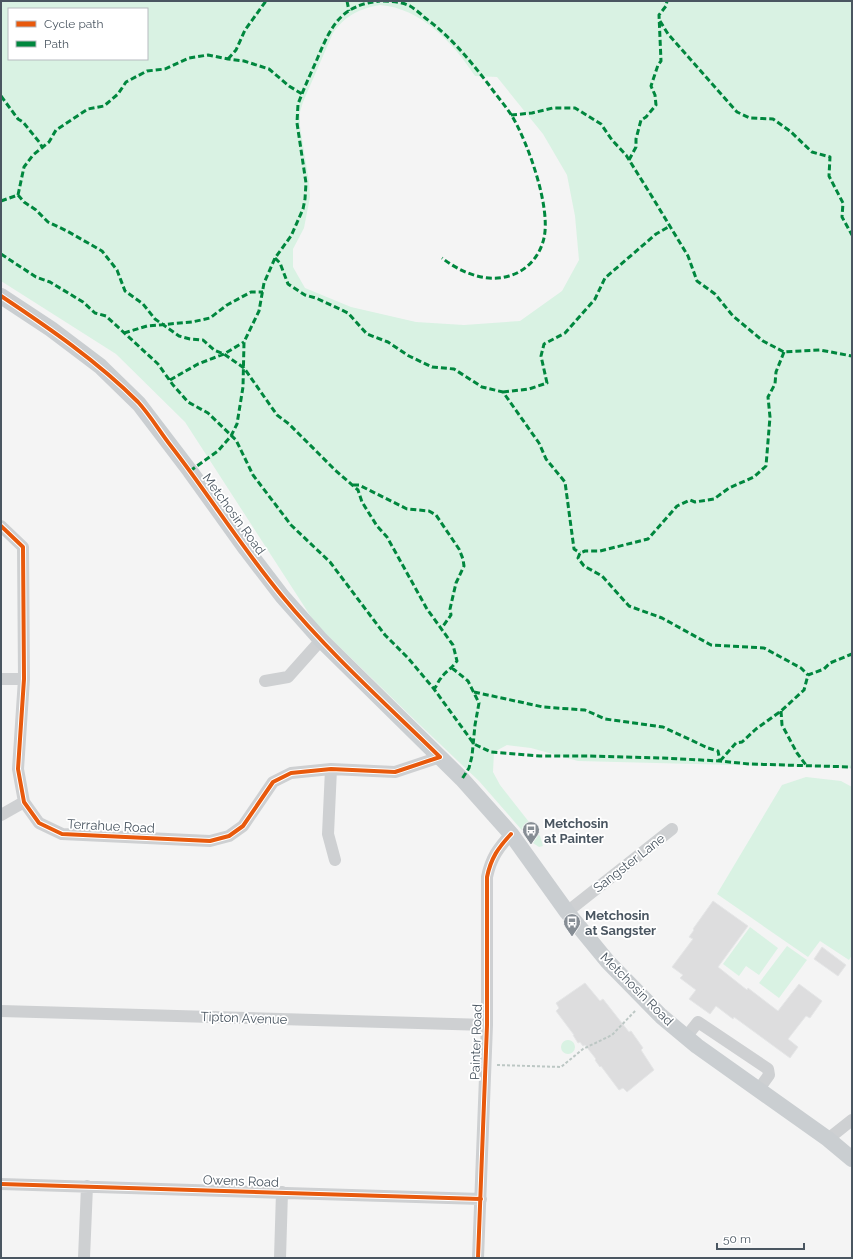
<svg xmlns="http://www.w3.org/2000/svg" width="853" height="1259" font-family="Raleway,sans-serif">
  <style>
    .green { fill: #d9f2e3; fill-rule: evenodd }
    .building { fill: #ddddde; stroke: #e5e6e7 }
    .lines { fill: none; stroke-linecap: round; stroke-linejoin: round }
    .path { stroke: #bcc7c4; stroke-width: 2; stroke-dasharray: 3 2; stroke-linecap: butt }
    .minor { stroke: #ced0d2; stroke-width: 12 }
    .major { stroke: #caced1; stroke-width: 16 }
    .quiet { stroke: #00873e; stroke-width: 3; stroke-dasharray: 6 3; stroke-linecap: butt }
    .cycleway-casing { stroke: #fff; stroke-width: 6 }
    .cycleway { stroke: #e8590c; stroke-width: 4 }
    .labels { text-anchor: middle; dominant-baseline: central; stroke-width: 3.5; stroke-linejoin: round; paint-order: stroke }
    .street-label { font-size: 13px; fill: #4a5661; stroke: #fff }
    .poi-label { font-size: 13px; font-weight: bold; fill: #4a5661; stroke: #fff; text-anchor: start }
  </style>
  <rect width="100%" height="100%" fill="#f4f4f4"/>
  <path class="green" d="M1,1H852V768L578,761L531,748L507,745L494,752L493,772L500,785L540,836L543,846L539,847L533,843L479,781L420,725L315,623L185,422L116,354L1,281ZM380,5C421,8 454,44 475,76L497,77L543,134L567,175L575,216L579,260L562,291L520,321L464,325L416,322L351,307L305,288L293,267V249L304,228L310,197L309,182L300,126V112L303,102L333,33C346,15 359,9 380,5ZM9,9H147V59H9Z
    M806,777L841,781L852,787V955L849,960L820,941L808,957L717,894L782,785Z
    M750,927L778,948L759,975L746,966L739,976L723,964Z
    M787,946L807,960L779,998L759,983Z
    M561 1047a7 7 0 1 1 14 0a7 7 0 1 1-14 0Z"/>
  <path class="building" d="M713,901L748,926L718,967L747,990L748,988L778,1011L799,984L822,1001L810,1018L806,1016L788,1039L798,1047L790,1058L734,1017L733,1019L716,1006L710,1014L689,999L696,990L680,978L683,975L672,967L693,939L689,937L694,930L693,929Z
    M822,947L846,965L838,976L814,959Z
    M585,983L600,1001L603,999L629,1032L631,1031L643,1048L641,1050L654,1070L627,1092L623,1088L619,1090L601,1066L600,1067L595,1060L596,1059L585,1045L583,1046L580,1042L578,1043L573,1035H574L556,1011L559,1008L556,1003Z"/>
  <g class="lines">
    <path class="path" d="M497,1065L561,1067L583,1049L612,1035L636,1010"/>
    <path class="minor" d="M1,526L23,547L24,679L18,769L24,802L39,823L62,834L210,841L229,836L243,826L273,782L291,773L331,769L395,772L440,757
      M1,679H24
      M265,681L288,677L321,640
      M331,769L328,834L335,860
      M1,815L24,802
      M567,912L672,829
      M1,1011L487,1025
      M686,1037L698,1022L768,1069L769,1075L759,1089
      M828,1139L852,1120
      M1,1184L481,1199
      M84,1258L87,1186
      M280,1258L282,1192
      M478,1258L487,1025V877C491,858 498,848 511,834"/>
    <path class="major" d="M1,296L51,329L100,366L139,404L190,471L246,549L282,596L321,640L462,779L511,834L567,912L608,962L661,1016L697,1046L828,1139L852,1159"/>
    <path class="quiet" d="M347,1L349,11
      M383,1C392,1 402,2 410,6C415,9 420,13 424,17C450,36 469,59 489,85C496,95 505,105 512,116C528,143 551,207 544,238C540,256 527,271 509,276C485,283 460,272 442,258
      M660,21L668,34L737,112L750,118L773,119L790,131L812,152L830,157L829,176L843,203L842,217L852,235
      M228,59L236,50L245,30L266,1
      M1,96L18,119L23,122L40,143L42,147
      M511,115L532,113L553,108H575L601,124L612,140L626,155L651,195L688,256L697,281L715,294L733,316L763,341L784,352L820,350L852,356
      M629,160L636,147V139L641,120L646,117L656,105L655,95L651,86L658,65L661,61L659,15L666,6L667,1
      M18,195L24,167L33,155L49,142L56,130L88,109L104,106L118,94L126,82L147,71L165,69L189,58L208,55L228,59L244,61L269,69L289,86L302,94
      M1,201L18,195L24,202L36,210L48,222L67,231L102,251L117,270L125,291L143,304L155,319L179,336L190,339L203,340L214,350L224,354L244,368L277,415L289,424L335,470L358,490L362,502L377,526L387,537L427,609L453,645L457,661C452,668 444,673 441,678C438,681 437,686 434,689
      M1,254L36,277L50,282L83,302L95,313L106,316L158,364L173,385L188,402L208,413L236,440L253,475L291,525L330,562L385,635L408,658L434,689L474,744L491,752L540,756H590L663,758L720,761L749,764L852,767
      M275,258L280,263L288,284L305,295L316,298L348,313L367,334L388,342L409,356L432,367L454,369L482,387L503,392L539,443L546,459L565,482L574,549L580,553
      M124,333L147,326L192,322L210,318L227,305L251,292H263
      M784,352L776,372L775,384L768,397L770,417L766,466L754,477L729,488L714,499L695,502L690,500L677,506L648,539L600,551H585L580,553L578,558L584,566L602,576L629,606L662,618L711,645L764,648L801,668L808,675
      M170,380L198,364L224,354L244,342
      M503,392L529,389L547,383L541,356L544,344L565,333L595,299L605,278L656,234L670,226
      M190,471L218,451L231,436L237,424L243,387L244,342L259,311L264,283L275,258L291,236L303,209L305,199L306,183L297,123L298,104L302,94C307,81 313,69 318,57C332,24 342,5 380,1
      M353,485H359L407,509L429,511L436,515L459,549L463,559L464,566L456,583L450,609L451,615L441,629
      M452,668L468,681L479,703L475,725L472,756L469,768L462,779
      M474,692L543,707L585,710L605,719L663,727L708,748L718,751L720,761
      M781,711L782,725L797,753L806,765
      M720,761L736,743L742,742L756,729L781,711L804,690L808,675L824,669L830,663L852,654"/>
    <g class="cycleway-casing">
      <path id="cycleway" d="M1,296C49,328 97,361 138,402C150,415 160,432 171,446C209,495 242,548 282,596C330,654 387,705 440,757L395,772L331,769L291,773L273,782L243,826L229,836L210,841L62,834L39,823L24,802L18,769L24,679L23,547L1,526
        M1,1184L481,1199
        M478,1258L487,1025V877C491,858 498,848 511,834"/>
    </g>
    <use href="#cycleway" class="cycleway"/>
  </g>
  <defs>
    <g id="bus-pin" transform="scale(0.9)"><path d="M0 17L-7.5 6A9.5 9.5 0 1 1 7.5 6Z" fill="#868d94" stroke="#fff"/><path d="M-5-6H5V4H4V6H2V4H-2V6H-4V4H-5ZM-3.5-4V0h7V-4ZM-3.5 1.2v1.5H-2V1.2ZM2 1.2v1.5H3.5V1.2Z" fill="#fff"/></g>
  </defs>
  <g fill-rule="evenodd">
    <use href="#bus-pin" x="531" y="830"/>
    <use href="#bus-pin" x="572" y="922"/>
  </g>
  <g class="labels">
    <g class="street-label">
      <text transform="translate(234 514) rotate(54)">Metchosin Road</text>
      <text transform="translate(111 826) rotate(3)">Terrahue Road</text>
      <text transform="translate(629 863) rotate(-38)">Sangster Lane</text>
      <text transform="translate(637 989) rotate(45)">Metchosin Road</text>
      <text transform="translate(244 1018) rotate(2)">Tipton Avenue</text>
      <text transform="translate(476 1042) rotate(-88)">Painter Road</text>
      <text transform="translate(241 1181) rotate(2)">Owens Road</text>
    </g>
    <g class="poi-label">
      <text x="544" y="823">Metchosin<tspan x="544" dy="15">at Painter</tspan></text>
      <text x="585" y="915">Metchosin<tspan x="585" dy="15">at Sangster</tspan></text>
    </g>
  </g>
  <rect width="853" height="1259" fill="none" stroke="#4a5661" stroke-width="4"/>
  <rect x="8" y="8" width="140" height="52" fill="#ffffff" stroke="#b7bbc0"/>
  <rect x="16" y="21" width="20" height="6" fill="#e8590c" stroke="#b7bbc0"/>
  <text x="44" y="28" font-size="12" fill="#4a5661">Cycle path</text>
  <rect x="16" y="41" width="20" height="6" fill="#00873e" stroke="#b7bbc0"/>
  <text x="44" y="48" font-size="12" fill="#4a5661">Path</text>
  <path d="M717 1243v6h87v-6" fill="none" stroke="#4a5661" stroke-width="2"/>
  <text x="723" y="1243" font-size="12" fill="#4a5661" stroke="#ffffff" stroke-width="3" paint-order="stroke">50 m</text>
</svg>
